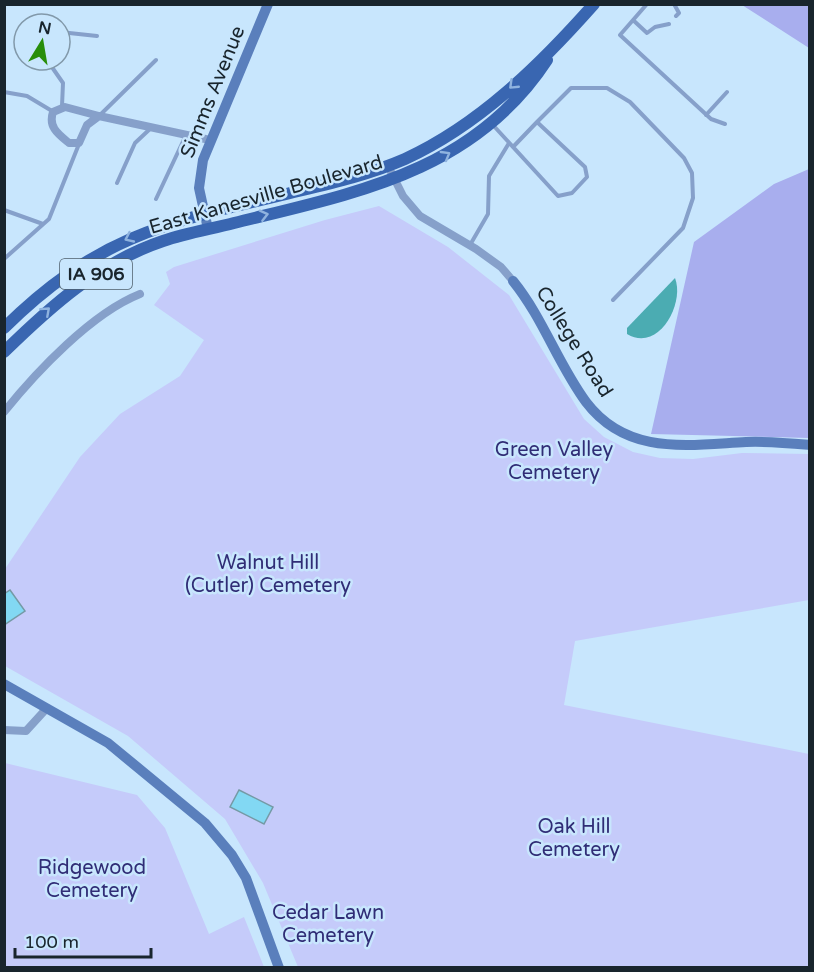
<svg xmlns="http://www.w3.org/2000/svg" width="814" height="972" font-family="'Varela Round',sans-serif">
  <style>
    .green { fill: #c5cbfa }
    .forest { fill: #a8aeee }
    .water { fill: #4bacb2 }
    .building { fill: #82d8f3; stroke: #759aa6; stroke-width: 1.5 }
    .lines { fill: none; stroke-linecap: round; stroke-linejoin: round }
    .lane { stroke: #86a0ca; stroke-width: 4 }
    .street { stroke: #86a0ca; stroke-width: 8 }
    .secondary { stroke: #5a7fbc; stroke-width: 10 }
    .primary { stroke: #3966b1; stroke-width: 12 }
    .oneway { stroke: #8fb3df }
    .labels { text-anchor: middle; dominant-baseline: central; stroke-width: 5; stroke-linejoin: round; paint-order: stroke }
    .shield { fill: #c8e6fd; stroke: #4e5f6b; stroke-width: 1.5 }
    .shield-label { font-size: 18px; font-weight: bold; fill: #19252d }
    .street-label { font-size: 20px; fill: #19252d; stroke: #c8e6fd }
    .park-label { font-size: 20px; fill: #302d76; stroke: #c8e6fd }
  </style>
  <rect width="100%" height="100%" fill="#c8e6fd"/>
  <path class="green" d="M379,206L448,247L509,295L584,419L604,437L633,452L660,458L693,459L742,453L809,454V600L575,641L564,705L809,754V967H298L263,883L225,819L128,736L5,666V569L80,457L120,414L180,376L204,340L154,305L170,284L166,272L174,267L325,220Z
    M5,763L137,795L165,828L209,934L244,917L264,967H5Z"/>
  <path class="forest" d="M742,5H809V48Z
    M809,169V438L651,434L694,242L774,184Z"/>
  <path class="water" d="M675,278C685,303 659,353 627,334V328Z"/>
  <path class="building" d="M10,590L25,611L4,625V594Z
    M239,790L273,807L264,824L230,807Z"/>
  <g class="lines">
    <path class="lane" d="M647,4L620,35L711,119L725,124
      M674,4L679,13L676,16
      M633,20L647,33L655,27L669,24
      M60,32L97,36
      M47,60L63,83L62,106
      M4,92L27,96L52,111
      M706,115L727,92
      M99,116L156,60
      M537,122L571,88H607L630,102L684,158L692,173L693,198L683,228L613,300
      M492,124L558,196L572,193L587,177L585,167L537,122L513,147
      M117,183L135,143L151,128
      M156,199L186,135
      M4,210L43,224
      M470,245L488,214L489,176L509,143
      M4,259L49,219L79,144"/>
    <path class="street" d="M99,116L65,107L53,112C48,127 58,134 69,143H79L87,125L99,116L210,140
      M388,166L403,196L420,216L476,249L501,267L513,281
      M4,412C37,371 92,313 140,294
      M4,730L26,731L47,708"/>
    <path class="secondary" d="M208,229L199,188L203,160L268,4
      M513,281C543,318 558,364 586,402C627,456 687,445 746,442C767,441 788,443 810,445
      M4,684L108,743L205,823L232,855L246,878L279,968"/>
    <path class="primary" d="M4,328C95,238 163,223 282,195C323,185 366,176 405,159C479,125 540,65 594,4
      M4,352C51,306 100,262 163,241C186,233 211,229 234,223C355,193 474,172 547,60"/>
  </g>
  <defs><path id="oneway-chevron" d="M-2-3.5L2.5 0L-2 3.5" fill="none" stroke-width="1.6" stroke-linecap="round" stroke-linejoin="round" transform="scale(1.5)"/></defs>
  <g class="oneway">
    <use href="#oneway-chevron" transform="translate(513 85) rotate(136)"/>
    <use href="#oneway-chevron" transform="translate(446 155) rotate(-30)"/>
    <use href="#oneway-chevron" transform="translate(264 215) rotate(-14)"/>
    <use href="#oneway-chevron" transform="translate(129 238) rotate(155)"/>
    <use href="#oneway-chevron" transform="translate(46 311) rotate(-42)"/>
  </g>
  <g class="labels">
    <rect class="shield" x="60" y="259" width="72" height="30" rx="4.5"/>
    <g class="shield-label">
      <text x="96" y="274">IA 906</text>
    </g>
    <g class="street-label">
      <text transform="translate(213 92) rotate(-68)">Simms Avenue</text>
      <text transform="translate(266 195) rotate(-16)">East Kanesville Boulevard</text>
      <text transform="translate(574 342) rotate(58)">College Road</text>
    </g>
    <g class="park-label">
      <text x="554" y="450">Green Valley<tspan x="554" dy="23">Cemetery</tspan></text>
      <text x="268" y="563">Walnut Hill<tspan x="268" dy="23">(Cutler) Cemetery</tspan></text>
      <text x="574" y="827">Oak Hill<tspan x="574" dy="23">Cemetery</tspan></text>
      <text x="92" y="868">Ridgewood<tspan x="92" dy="23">Cemetery</tspan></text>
      <text x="328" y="913">Cedar Lawn<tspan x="328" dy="23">Cemetery</tspan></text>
    </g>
  </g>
  <rect width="814" height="972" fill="none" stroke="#19252d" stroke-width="12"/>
  <g transform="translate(42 42) rotate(11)"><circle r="28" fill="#c8e6fd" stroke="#8299aa" stroke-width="1.5"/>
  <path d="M0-4.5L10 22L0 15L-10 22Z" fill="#288e0a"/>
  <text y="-9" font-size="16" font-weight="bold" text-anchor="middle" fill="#19252d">N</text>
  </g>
  <path d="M15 948v9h136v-9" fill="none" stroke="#19252d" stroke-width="3"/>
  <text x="24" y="948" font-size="18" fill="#19252d" stroke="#c8e6fd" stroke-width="4.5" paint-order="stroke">100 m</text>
</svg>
